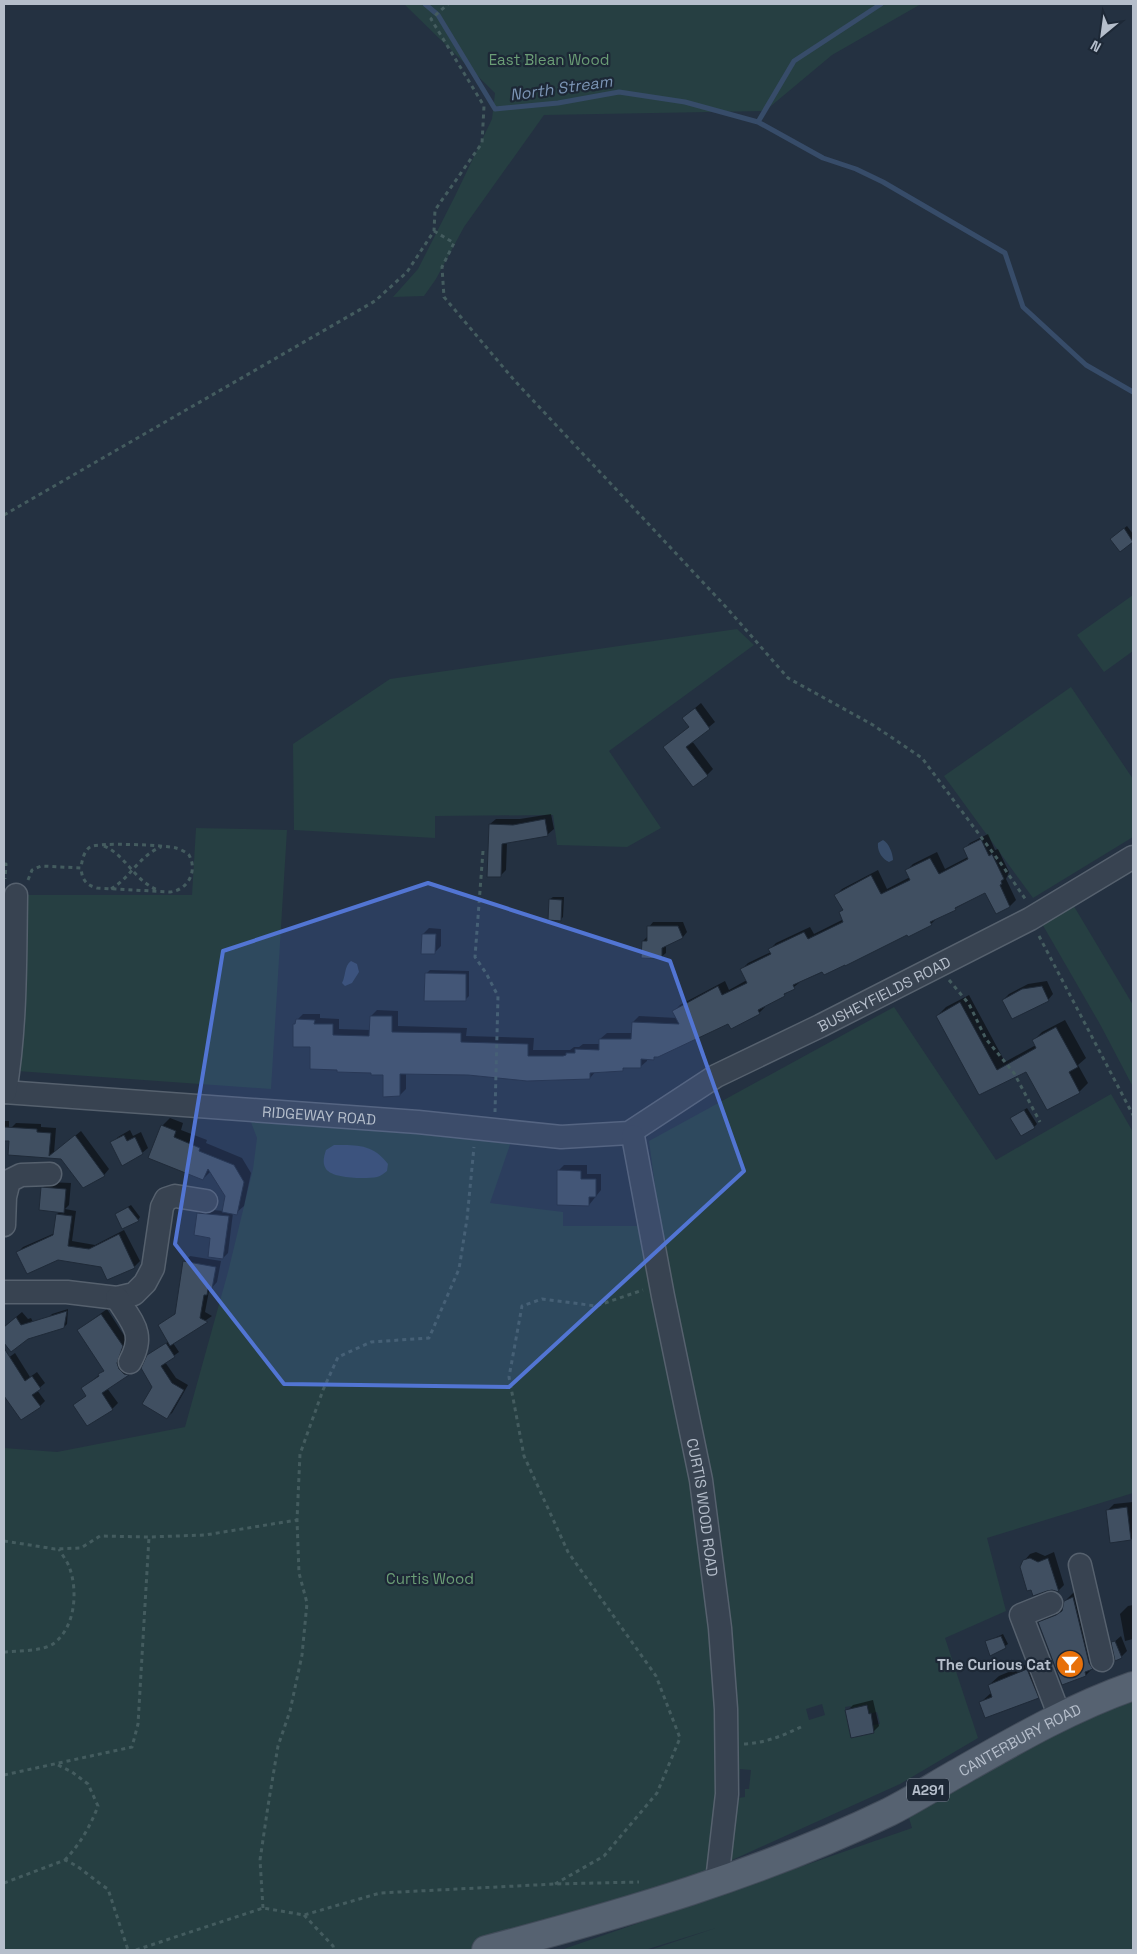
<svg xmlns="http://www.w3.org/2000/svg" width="1137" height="1954" font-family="'Space Grotesk',sans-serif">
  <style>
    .green { fill: #263f42; fill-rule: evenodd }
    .water { fill: #374c69 }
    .shadow { fill: #0007 }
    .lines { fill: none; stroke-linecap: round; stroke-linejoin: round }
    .stream { stroke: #374c69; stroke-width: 5 }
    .building { fill: #404f61; stroke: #1f2a38 }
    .minor-casing { stroke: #56616e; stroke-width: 25 }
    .major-casing { stroke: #424c5a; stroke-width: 30 }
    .path { stroke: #445c5f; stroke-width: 3; stroke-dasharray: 4 4; stroke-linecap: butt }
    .minor { stroke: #384351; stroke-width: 22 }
    .major { stroke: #566271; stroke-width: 28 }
    .marked { fill: #5275d3; fill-opacity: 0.2; stroke: #5275d3; stroke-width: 4; stroke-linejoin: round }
    .labels { text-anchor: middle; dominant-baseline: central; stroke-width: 4.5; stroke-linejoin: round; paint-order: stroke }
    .shield { fill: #1d2836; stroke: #87919e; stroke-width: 1 }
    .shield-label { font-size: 14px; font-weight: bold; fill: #b5becb }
    .park-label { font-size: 15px; fill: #6b9d76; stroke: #1d2836 }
    .street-label { font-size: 15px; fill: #b5becb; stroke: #1d2836 }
    .poi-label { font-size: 15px; font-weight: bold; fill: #b5becb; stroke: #1d2836; text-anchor: end }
    .water-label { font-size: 16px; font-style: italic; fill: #7b94b4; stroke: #1d2836 }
  </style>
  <rect width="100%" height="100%" fill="#243141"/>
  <path class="green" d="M404,4H921L832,55L765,111L544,115L464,227L436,279L424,296L393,297L418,269L455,196L492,119L495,93Z
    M1133,595V651L1104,672L1077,635Z
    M737,629L754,645L609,751L661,828L627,847L557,845L553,815L435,816V838L294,830L293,744L390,679Z
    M1071,687L1133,779V837L1033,898L944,776Z
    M196,828L287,830L271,1089L17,1071L4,975V895H192Z
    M1072,903L1133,1005V1087L1101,1026L1041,922Z
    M894,1007L996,1160L1111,1094L1133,1132V1493L987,1538L1006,1611L945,1638L978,1738L900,1784L730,1861L717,1881L486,1950H4V1448L57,1452L185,1427L228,1272L253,1169L257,1138L246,1109L513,1136L490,1203L563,1212V1226H641L681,1379L649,1141ZM822,1704L825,1715L809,1720L806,1709ZM867,1705L869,1714L877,1712L880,1724L873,1725L851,1738L845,1707L851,1706L853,1715L860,1707ZM740,1769L751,1770L749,1789H745V1797L738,1798Z
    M1133,1698V1950H650L716,1928L645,1950H561L912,1828L907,1811L1042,1737Z"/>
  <path class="water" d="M883,840C889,843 893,854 893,860L889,862C882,859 877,851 878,843Z
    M351,961L357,964L359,972L352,983L345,986L342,983C346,976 344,966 351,961Z
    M334,1145C357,1145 373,1144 388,1164L387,1171C384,1173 381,1176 377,1177C366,1179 333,1179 326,1169C322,1163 324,1156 326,1150Z"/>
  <path class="shadow" d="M1127,526L1133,534V541L1121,551L1114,536Z
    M701,703L715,722L692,741L713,769L707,775L664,747L690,726L683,718Z
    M551,814L554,829L548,834L507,842L506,870L500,876L490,824L496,819H520Z
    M988,834L995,850L998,849L1009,872L1006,879L1016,900L1010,906L997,912L986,892L937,918L931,924L800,982L784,995L764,1005L765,1007L759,1013L729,1022L653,1058H647V1061L640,1067L626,1066L622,1070L596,1071L590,1078L406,1073V1089L400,1095L384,1074L372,1072L312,1046L297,1022V1020L303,1014H320V1018L339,1019V1029L371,1030V1016L377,1010L398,1011V1026L467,1028L466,1036L534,1038L533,1050H570L574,1047H579L583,1044H600V1039L607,1033H633V1022L639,1016L677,1018L674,1011L680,1005L725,981L729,990L747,980L742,969L748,963L771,952L770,949L776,943L810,927L814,934L844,919L840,912L843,909L836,895L842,889L878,870L887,889L910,877L907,870L913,864L937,852L945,869L968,857L964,849L970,843Z
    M553,897H564L563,917L561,919L550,899Z
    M653,922H683L687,932L683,937L666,945V953L661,957L643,941L647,937L649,927Z
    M429,928L441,929V946L435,952L423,934Z
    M430,970L469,971V996L465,1000L426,974Z
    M1047,981L1053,994L1048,1000H1003L1009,994L1028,984Z
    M969,995L1005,1062L1036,1045L1033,1041L1042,1032L1065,1020L1086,1058L1078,1065L1088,1083L1079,1092L1027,1070L980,1093L937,1016L946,1007Z
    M1027,1108L1037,1124L1034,1127L1014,1116Z
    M170,1118L183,1123L181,1130L207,1140L206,1143L242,1158L251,1173L244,1206L236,1213H233L228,1253L223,1258L198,1213L203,1209L223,1211L227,1195L211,1171L203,1179L162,1126Z
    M4,1121H9V1130L16,1123L41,1124V1127L56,1128L54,1153L81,1131L109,1169L104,1175L83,1186L62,1158L9,1154L10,1130L4,1136Z
    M130,1130L133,1136L141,1132L148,1148L142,1153L112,1143L118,1137Z
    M564,1165H587V1174H601V1190L589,1205L558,1171Z
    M48,1182L71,1183L69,1205L65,1209L76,1211L72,1241L95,1245L124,1230L140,1261L134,1267L102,1266L18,1252L23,1247L55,1233L57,1214L60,1211L42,1188Z
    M131,1205L140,1217L138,1220L116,1214Z
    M190,1256L221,1261L217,1282L209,1291L205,1312L212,1316L173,1343L179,1352L165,1362L176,1378L188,1385L172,1413L167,1417L154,1387L148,1356L169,1341L159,1326L176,1313L184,1262Z
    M68,1309L67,1324L64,1327L49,1317L52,1314Z
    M107,1309L127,1340L132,1369L107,1388L118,1403L112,1409L75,1405L87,1395L82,1389L105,1370L78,1330Z
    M22,1312L28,1319L31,1318L37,1330L11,1351L4,1341V1327Z
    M15,1353L30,1377L37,1372L45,1383L37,1390L45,1401L40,1406L10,1392L4,1382V1361Z
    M1133,1502V1539L1111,1541L1108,1510L1114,1504Z
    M1036,1552L1045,1556L1054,1552L1064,1585L1058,1591L1053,1589L1024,1561L1030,1554Z
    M1081,1589L1101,1660L1086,1675L1039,1623L1048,1614L1063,1608L1065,1601L1074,1592Z
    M1133,1605V1639L1125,1641L1120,1614L1128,1606Z
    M1003,1634L1008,1644L1005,1646L986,1642Z
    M1121,1636L1127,1651L1121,1657L1113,1643Z
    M1037,1660L1047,1688L1038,1697L980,1703L992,1692L989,1685L999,1676Z
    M873,1700L879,1726L873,1732L847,1711L853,1705Z"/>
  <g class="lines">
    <path class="stream" d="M425,4L438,15L495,109L558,103L619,92L685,102L758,122L823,158L856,169L883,182L1005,253L1023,307L1086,365L1133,392
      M758,122L794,61L881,4"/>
  </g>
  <path class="building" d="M1124,528L1133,542L1120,552L1110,539Z
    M695,708L710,729L686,747L708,776L693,787L663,747L689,727L682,718Z
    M545,819L548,836L502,844L501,877H487L489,824L513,825Z
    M981,839L989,856L992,854L1004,879L1001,881L1002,884L1000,885L1010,907L996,914L985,893L955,908L956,910L930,922L932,925L908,937L907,935L845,966V965L824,975L822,972L793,985L795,989L784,994L785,996L758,1010L760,1014L731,1029L728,1024L658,1057H654V1060L641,1059V1068H623V1071L590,1073V1079L527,1081L468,1075L400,1074V1096L383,1097V1075H371V1073L337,1072V1070L310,1069V1047H293V1024H295L296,1019L315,1020L314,1024H333V1035L369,1036L370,1016H392V1032L461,1033V1042L528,1044V1056H563L566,1055V1053H575V1049L599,1050V1039H631L632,1022L679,1024L672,1011L718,986L722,995L747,983L740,969L771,954L768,949L804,932L808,939L843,922L839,912L843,910L834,895L871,875L881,894L910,880L905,870L930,858L939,874L968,859L963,848Z
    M549,899L562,900L561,921L548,920Z
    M647,926H678L683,938L662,948V959L641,958L642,941H647Z
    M422,934H436L435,954H421Z
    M425,973L466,974V1001H424Z
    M1042,986L1049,1001L1012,1019L1002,1000L1022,989Z
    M960,1002L997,1070L1036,1048L1032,1040L1056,1027L1078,1067L1069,1072L1080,1093L1047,1110L1026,1072L979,1095L936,1016Z
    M1024,1110L1035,1128L1021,1136L1010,1118Z
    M161,1125L176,1131L174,1137L200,1148L199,1151L234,1165L244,1182L237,1215L222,1212L225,1196L208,1169L203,1180L148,1158Z
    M4,1127L37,1129V1132L51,1133L49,1156L75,1135L105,1176L83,1188L61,1159L8,1155L9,1141H4Z
    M124,1135L127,1141L135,1137L143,1154L122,1166L110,1142Z
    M557,1170L581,1171V1179H596V1197H589V1206L557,1205Z
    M41,1187L66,1189L64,1213L39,1210Z
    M128,1207L139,1221L122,1229L115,1214Z
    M197,1213L229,1216L223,1259L208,1257L210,1238L194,1235Z
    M56,1214L72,1216L68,1246L89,1249L119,1234L135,1268L107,1280L101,1267L58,1260L27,1274L16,1252L53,1235Z
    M183,1261L216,1267L212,1289H208L207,1295H204L200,1318L208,1322L170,1346L158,1325L175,1314Z
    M67,1311L64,1328L28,1339L11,1352L4,1343V1327L16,1317L21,1325Z
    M101,1314L123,1346L117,1363L119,1369L124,1374L129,1375L102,1393L113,1410L87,1426L73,1405L86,1396L81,1388L99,1376L98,1374L104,1371L77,1330Z
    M166,1343L175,1357L161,1366L172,1383L184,1390L167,1419L142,1404L152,1387L141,1368L147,1355Z
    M4,1348L25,1381L32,1376L41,1389L32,1395L41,1407L21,1420L4,1396Z
    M1127,1507L1131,1540L1110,1543L1106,1510Z
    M1030,1558L1038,1562L1048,1558L1059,1592L1052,1590L1047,1591L1033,1596L1031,1590L1027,1591L1020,1567L1023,1560Z
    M1073,1597L1089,1663L1093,1669L1085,1672L1086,1676L1062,1685L1038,1622L1056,1615L1062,1611L1064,1601Z
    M1001,1636L1006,1648L990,1656L985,1641Z
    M1115,1641L1122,1658L1115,1661L1111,1642Z
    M1027,1669L1039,1698L985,1718L979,1702L992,1697L988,1685Z
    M867,1705L869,1714L871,1713L874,1733L851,1738L845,1710Z"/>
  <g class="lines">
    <g class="minor-casing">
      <g id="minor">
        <path id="s1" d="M4,1092L418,1122L561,1137L629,1133L716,1076L820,1026L1030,919L1133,857"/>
        <path d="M5,1092C16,1027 15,960 16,895"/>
        <path id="s2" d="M633,1136L663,1296L701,1480L720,1628L726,1709L727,1794L717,1881"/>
        <path d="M4,1225L5,1197L9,1181L21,1175L50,1174"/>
        <path d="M4,1292H67L117,1298L134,1294L145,1283L153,1268L162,1207L166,1199L175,1196L206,1201"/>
        <path d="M117,1298C132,1323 146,1333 130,1362"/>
        <path d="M1080,1565L1102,1660"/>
        <path d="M1051,1603L1021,1615L1060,1717"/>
      </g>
    </g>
    <g class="major-casing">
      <g id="major">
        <path id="s3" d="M486,1950C623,1914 761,1874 889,1812C911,1801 933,1787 954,1775C1012,1742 1070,1708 1133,1686"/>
      </g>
    </g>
    <path class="path" d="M434,231L454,243L442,267L444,297L514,380L726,607L788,678L873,725L922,758L1002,865L1026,900
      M4,515L375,301L407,272L434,231L435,210L482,143L484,106L431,19L448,4
      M104,846C127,856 134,881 158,890
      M483,851L475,957L486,973L498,996L495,1112
      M4,864H6L5,879
      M28,880L32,870L41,866L81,868C82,880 86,885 97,888L170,892C188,890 198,871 189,855C186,852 180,849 176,848C165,845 97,842 90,847C84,851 82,860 81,868
      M111,889C130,878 140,855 161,847
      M1039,936L1133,1115
      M949,980L969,1004L986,1039L1014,1073L1040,1122
      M4,1541L55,1549L81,1548L100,1536L149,1537L205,1535L297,1520
      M4,1652C17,1651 43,1651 53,1644C75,1628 78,1593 70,1569C68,1562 62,1555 59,1549
      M744,1744C765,1743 782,1736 801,1727
      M58,1765L72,1772L88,1784L98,1806C90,1827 80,1844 65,1860
      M4,1775L132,1747L138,1724L149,1537
      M4,1883L65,1860C82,1867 93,1880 108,1889L128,1950
      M555,1884L604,1856L657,1793L680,1738L656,1676L568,1552L524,1456L509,1377L522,1306L542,1299L596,1306L643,1290
      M263,1908L260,1860L268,1806L278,1746L290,1711L302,1655L307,1603L299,1573L297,1520L300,1454L323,1390L338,1357L371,1342L429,1338L459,1269L467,1219L474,1147
      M304,1915L333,1946L334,1950
      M136,1950L263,1908L304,1915L380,1893L555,1884L639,1882"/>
    <use href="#minor" class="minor"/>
    <use href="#major" class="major"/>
  </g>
  <path class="marked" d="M428,883L670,961L744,1171L509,1387L284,1384L175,1244L223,951Z"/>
  <defs>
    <g id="bar-disc" transform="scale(1.4375)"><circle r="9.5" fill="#e8710a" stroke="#1d2836"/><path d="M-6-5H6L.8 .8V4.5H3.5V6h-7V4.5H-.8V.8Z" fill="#fff"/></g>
  </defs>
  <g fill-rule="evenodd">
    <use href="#bar-disc" x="1070" y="1664"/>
  </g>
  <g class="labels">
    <rect class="shield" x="907" y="1778.5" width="42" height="23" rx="4"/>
    <g class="shield-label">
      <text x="928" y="1790">A291</text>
    </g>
    <g class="park-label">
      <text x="549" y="59">East Blean Wood</text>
      <text x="430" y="1578">Curtis Wood</text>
    </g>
    <g class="street-label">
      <text stroke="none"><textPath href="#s1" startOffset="918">BUSHEYFIELDS ROAD</textPath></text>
      <text stroke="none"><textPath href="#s1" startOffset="316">RIDGEWAY ROAD</textPath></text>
      <text stroke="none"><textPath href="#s2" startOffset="378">CURTIS WOOD ROAD</textPath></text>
      <text stroke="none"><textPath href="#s3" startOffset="576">CANTERBURY ROAD</textPath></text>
    </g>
    <g class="poi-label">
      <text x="1051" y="1664">The Curious Cat</text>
    </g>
    <g class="water-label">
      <text transform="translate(561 88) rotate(-8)">North Stream</text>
    </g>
  </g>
  <rect width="1137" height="1954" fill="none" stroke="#b5becb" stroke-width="10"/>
  <g transform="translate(1102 35) rotate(209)" stroke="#1d2836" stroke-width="4" paint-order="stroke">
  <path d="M0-4L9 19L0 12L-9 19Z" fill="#b5becb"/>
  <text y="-8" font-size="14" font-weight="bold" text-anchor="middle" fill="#b5becb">N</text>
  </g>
</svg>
